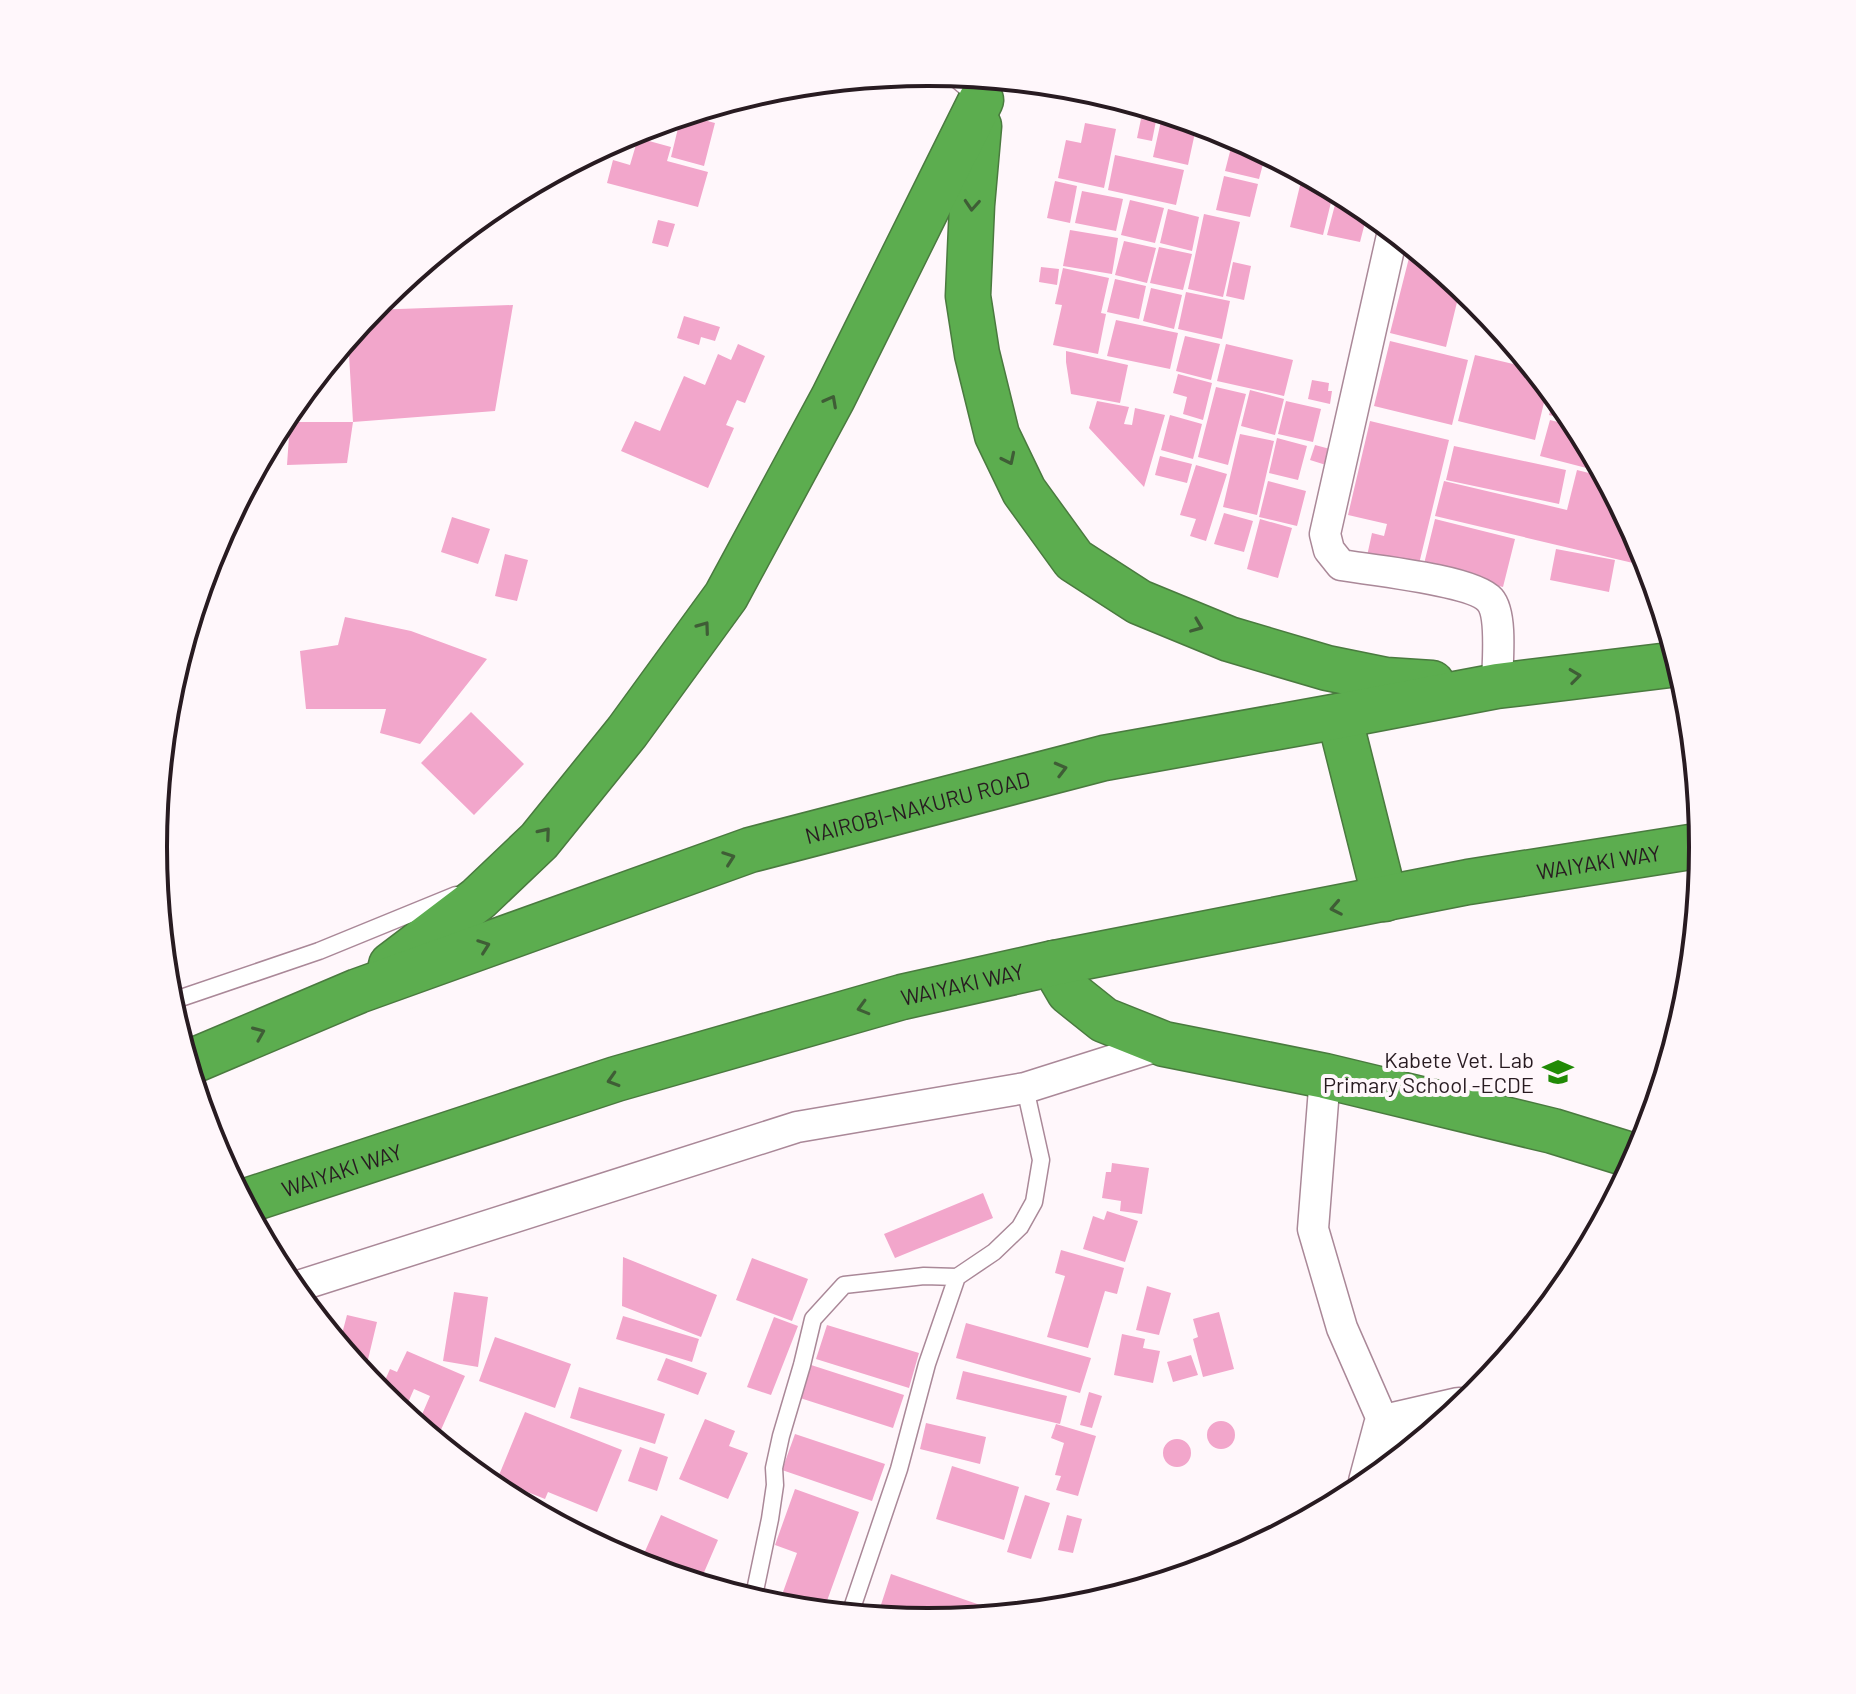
<svg xmlns="http://www.w3.org/2000/svg" width="1856" height="1694" font-family="Barlow,sans-serif">
  <style>
    .building { fill: #f2a6cb }
    .lines { fill: none; stroke-linecap: round; stroke-linejoin: round }
    .lane-casing { stroke: #aa8898; stroke-width: 19 }
    .street-casing { stroke: #aa8898; stroke-width: 33 }
    .secondary-casing { stroke: #aa8898; stroke-width: 45 }
    .highway-casing { stroke: #4a7a3f; stroke-width: 47 }
    .lane { stroke: #fff; stroke-width: 16 }
    .street { stroke: #fff; stroke-width: 30 }
    .secondary { stroke: #fff; stroke-width: 42 }
    .highway { stroke: #5cad4f; stroke-width: 44 }
    .oneway { stroke: #3f5d36 }
    .labels { text-anchor: middle; dominant-baseline: central; stroke-width: 8; stroke-linejoin: round; paint-order: stroke }
    .street-label { font-size: 22px; fill: #281b21; stroke: #fff7fb }
    .poi-label { font-size: 22px; fill: #281b21; stroke: #fff7fb; text-anchor: end }
    .rim { fill: none; stroke: #281b21; stroke-width: 4 }
  </style>
  <rect width="100%" height="100%" fill="#fff7fb"/>
  <path class="building" d="M1092,91L1125,101L1124,108L1090,101Z
    M1128,102L1159,111L1158,117L1126,111Z
    M685,115L715,123L704,166L671,157L681,116Z
    M1141,119L1156,121L1152,141L1137,138Z
    M1161,121L1196,128L1188,165L1153,157Z
    M1085,123L1116,129L1104,188L1058,178L1066,140L1081,143Z
    M1234,136L1266,153L1259,179L1225,171Z
    M638,138L671,147L667,161L708,172L698,207L607,183L613,160L630,165Z
    M1115,155L1184,170L1176,205L1108,190Z
    M1303,173L1334,190L1323,235L1290,227Z
    M1224,176L1258,184L1250,217L1216,210Z
    M1055,181L1077,186L1070,223L1047,218Z
    M1082,191L1123,199L1116,231L1075,223Z
    M1130,200L1164,208L1155,243L1121,235Z
    M1336,201L1365,208L1368,211L1360,242L1327,235Z
    M1168,209L1199,217L1192,251L1160,243Z
    M1204,214L1240,222L1223,297L1188,289Z
    M658,220L675,224L668,247L652,243Z
    M1070,230L1118,238L1112,274L1063,266Z
    M1124,241L1156,248L1147,283L1115,275Z
    M1412,246L1461,286L1446,347L1390,333Z
    M1159,247L1192,254L1183,290L1150,283Z
    M1233,262L1251,266L1244,300L1226,296Z
    M1041,267L1059,269L1057,285L1039,282Z
    M1063,268L1109,278L1101,313L1106,314L1098,354L1053,345L1062,305L1055,304Z
    M1115,279L1146,286L1139,319L1107,312Z
    M1151,288L1182,295L1174,329L1143,321Z
    M1186,292L1230,301L1222,339L1178,329Z
    M513,305L495,411L353,422L348,338L371,310Z
    M684,316L720,327L715,341L701,337L699,345L677,338Z
    M1116,320L1178,333L1170,369L1107,356Z
    M1185,336L1220,344L1211,380L1176,371Z
    M1390,341L1468,360L1452,425L1374,406Z
    M738,344L765,356L745,403L737,400L726,425L734,428L708,488L621,451L635,421L660,431L684,376L705,385L718,354L731,360Z
    M1226,344L1293,360L1284,396L1217,381Z
    M1066,351L1128,365L1120,403L1071,394L1066,362Z
    M1475,355L1534,369L1548,386L1535,440L1458,421Z
    M1178,374L1212,383L1203,420L1183,414L1187,397L1173,393Z
    M1312,380L1329,383L1328,391H1332L1330,404L1308,399Z
    M1216,387L1246,394L1228,465L1198,457Z
    M1250,390L1284,399L1275,435L1241,426Z
    M1555,395L1573,417L1575,421L1549,415Z
    M1097,401L1129,407L1124,424L1132,425L1135,408L1165,415L1144,487L1089,428Z
    M1286,401L1321,409L1313,442L1278,434Z
    M1170,415L1202,424L1193,459L1161,450Z
    M1550,420L1578,427L1602,472L1540,456Z
    M1370,421L1449,440L1418,568L1367,556L1372,533L1384,536L1387,524L1348,515Z
    M290,422H353L347,463L287,465Z
    M1240,434L1274,441L1257,515L1223,507Z
    M1277,438L1307,446L1298,480L1269,473Z
    M1315,445L1330,449L1326,465L1310,460Z
    M1454,446L1566,470L1559,504L1446,480Z
    M1160,456L1192,464L1187,483L1155,475Z
    M1196,465L1227,474L1206,541L1190,536L1196,519L1180,515Z
    M1577,470L1605,477L1639,540L1633,563L1435,516L1444,481L1567,510Z
    M1268,481L1306,491L1297,526L1259,517Z
    M1224,513L1253,521L1244,552L1214,544Z
    M452,517L490,529L478,564L441,552Z
    M1260,519L1292,528L1278,578L1247,569Z
    M1435,519L1515,539L1503,587L1423,568Z
    M1556,549L1615,560L1609,592L1550,580Z
    M505,554L528,560L517,601L495,596Z
    M345,617L411,631L487,659L420,744L380,733L386,709H306L300,651L338,645Z
    M471,712L524,764L474,815L421,763Z
    M1112,1163L1149,1168L1142,1214L1120,1211L1121,1201L1102,1198L1106,1172H1111Z
    M983,1193L993,1218L895,1258L884,1234Z
    M1107,1211L1138,1221L1125,1262L1083,1249L1093,1216L1104,1220Z
    M1061,1250L1124,1268L1117,1294L1105,1291L1088,1348L1047,1337L1065,1276L1055,1273Z
    M623,1257L717,1295L701,1337L622,1306Z
    M752,1258L808,1279L792,1321L736,1300Z
    M1147,1286L1171,1293L1159,1335L1136,1330Z
    M454,1292L488,1297L478,1367L443,1361Z
    M1219,1312L1234,1369L1203,1377L1193,1339L1198,1337L1193,1319Z
    M347,1315L377,1322L364,1376L327,1330L342,1334Z
    M623,1316L699,1339L692,1362L616,1339Z
    M774,1317L798,1326L771,1395L747,1387Z
    M966,1323L1091,1358L1080,1393L956,1358Z
    M827,1325L919,1353L909,1388L816,1359Z
    M1122,1334L1145,1339L1143,1348L1160,1351L1153,1383L1114,1375Z
    M495,1337L571,1364L555,1408L479,1381Z
    M407,1351L465,1376L436,1441L417,1426L430,1396L414,1389L403,1414L379,1394L390,1369L397,1372Z
    M1191,1355L1198,1375L1173,1382L1167,1362Z
    M666,1358L707,1373L698,1395L657,1380Z
    M808,1364L904,1395L893,1428L797,1397Z
    M963,1371L1067,1396L1060,1424L956,1399Z
    M579,1387L665,1414L655,1444L570,1418Z
    M1089,1392L1102,1396L1092,1428L1080,1425Z
    M525,1412L622,1450L597,1512L548,1492L545,1499L497,1480Z
    M705,1419L735,1431L729,1446L748,1453L728,1499L679,1479Z
    M1207 1435a14 14 0 1 1 28 0a14 14 0 1 1-28 0Z
    M926,1423L986,1437L980,1464L920,1449Z
    M1056,1424L1096,1436L1078,1496L1056,1490L1061,1476L1055,1475L1064,1443L1051,1438Z
    M795,1434L885,1464L872,1501L782,1470Z
    M1163 1453a14 14 0 1 1 28 0a14 14 0 1 1-28 0Z
    M640,1447L668,1457L657,1491L628,1481Z
    M952,1466L1019,1487L1004,1540L936,1519Z
    M795,1489L859,1512L823,1612L778,1606L797,1553L775,1545Z
    M1025,1495L1050,1503L1031,1559L1007,1552Z
    M661,1515L718,1540L699,1584L639,1565Z
    M1067,1515L1082,1519L1073,1553L1058,1550Z
    M891,1574L983,1606L979,1617L957,1619L939,1613L936,1621L928,1622L877,1617Z
    M1036,1599L1050,1605L1047,1610L1030,1612Z"/>
  <g class="lines">
    <g class="lane-casing">
      <path id="lane" d="M950,74L980,99
        M169,1002L319,951L456,895
        M756,1586L770,1519L775,1485L774,1468L781,1436L802,1365L813,1319L844,1285L924,1276L957,1277L994,1252L1020,1227L1034,1202L1041,1160L1025,1088
        M850,1614L899,1469L927,1364L957,1277"/>
    </g>
    <g class="street-casing">
      <path id="street" d="M1393,231L1325,534L1329,550L1341,565C1371,570 1473,580 1490,600C1503,615 1497,666 1497,686
        M1325,1076L1313,1229L1342,1328L1385,1426
        M292,1288L797,1127L1025,1088L1164,1044"/>
    </g>
    <g class="secondary-casing">
      <path id="secondary" d="M1370,1482L1385,1426L1459,1409"/>
    </g>
    <g class="highway-casing">
      <g id="highway">
        <path d="M979,126L972,205L968,296L977,354L997,435L1024,491L1074,560L1139,602L1229,639L1327,668L1386,680L1432,683"/>
        <path d="M1339,716L1385,899"/>
        <path d="M1054,963L1062,980L1069,992L1104,1020L1164,1044L1325,1076L1553,1131L1637,1157"/>
        <path d="M391,965L478,899L539,841L627,732L726,596L833,398L981,100"/>
        <path id="s1" d="M188,1063L358,991L750,850L1104,758L1339,716L1497,686L1678,664"/>
        <path id="s2" d="M243,1202L616,1079L902,997L1054,963L1468,882L1703,845"/>
      </g>
    </g>
    <use href="#lane" class="lane"/>
    <use href="#street" class="street"/>
    <use href="#secondary" class="secondary"/>
    <use href="#highway" class="highway"/>
  </g>
  <defs><path id="oneway-chevron" d="M-2-3.5L2.5 0L-2 3.5" fill="none" stroke-width="1.6" stroke-linecap="round" stroke-linejoin="round" transform="scale(2)"/></defs>
  <g class="oneway">
    <use href="#oneway-chevron" transform="translate(972 205) rotate(94)"/>
    <use href="#oneway-chevron" transform="translate(831 401) rotate(-62)"/>
    <use href="#oneway-chevron" transform="translate(1009 459) rotate(64)"/>
    <use href="#oneway-chevron" transform="translate(1197 626) rotate(22)"/>
    <use href="#oneway-chevron" transform="translate(704 627) rotate(-54)"/>
    <use href="#oneway-chevron" transform="translate(1575 676) rotate(-7)"/>
    <use href="#oneway-chevron" transform="translate(1061 769) rotate(-15)"/>
    <use href="#oneway-chevron" transform="translate(545 833) rotate(-50)"/>
    <use href="#oneway-chevron" transform="translate(729 858) rotate(-20)"/>
    <use href="#oneway-chevron" transform="translate(1336 908) rotate(169)"/>
    <use href="#oneway-chevron" transform="translate(484 946) rotate(-20)"/>
    <use href="#oneway-chevron" transform="translate(863 1008) rotate(164)"/>
    <use href="#oneway-chevron" transform="translate(259 1033) rotate(-23)"/>
    <use href="#oneway-chevron" transform="translate(613 1080) rotate(163)"/>
  </g>
  <defs>
    <g id="school-bare" transform="scale(2.4)"><path d="M0-5L7-2L0 1L-7-2ZM-4 1L0 2.5L4 1V4Q0 6-4 4Z" fill="#218a06" stroke="#fff7fb" stroke-width="2.5" paint-order="stroke"/></g>
  </defs>
  <g fill-rule="evenodd">
    <use href="#school-bare" x="1558" y="1072"/>
  </g>
  <g class="labels">
    <g class="street-label">
      <text stroke="none"><textPath href="#s1" startOffset="774">NAIROBI-NAKURU ROAD</textPath></text>
      <text stroke="none"><textPath href="#s2" startOffset="1400">WAIYAKI WAY</textPath></text>
      <text stroke="none"><textPath href="#s2" startOffset="752">WAIYAKI WAY</textPath></text>
      <text stroke="none"><textPath href="#s2" startOffset="104">WAIYAKI WAY</textPath></text>
    </g>
    <g class="poi-label">
      <text x="1534" y="1059">Kabete Vet. Lab<tspan x="1534" dy="25">Primary School -ECDE</tspan></text>
    </g>
  </g>
  <path d="M0 0H1856V1694H0ZM167 847a761 761 0 1 1 1522 0a761 761 0 1 1-1522 0Z" fill="#fff7fb" fill-rule="evenodd"/>
  <path class="rim" d="M167 847a761 761 0 1 1 1522 0a761 761 0 1 1-1522 0Z"/>
</svg>
